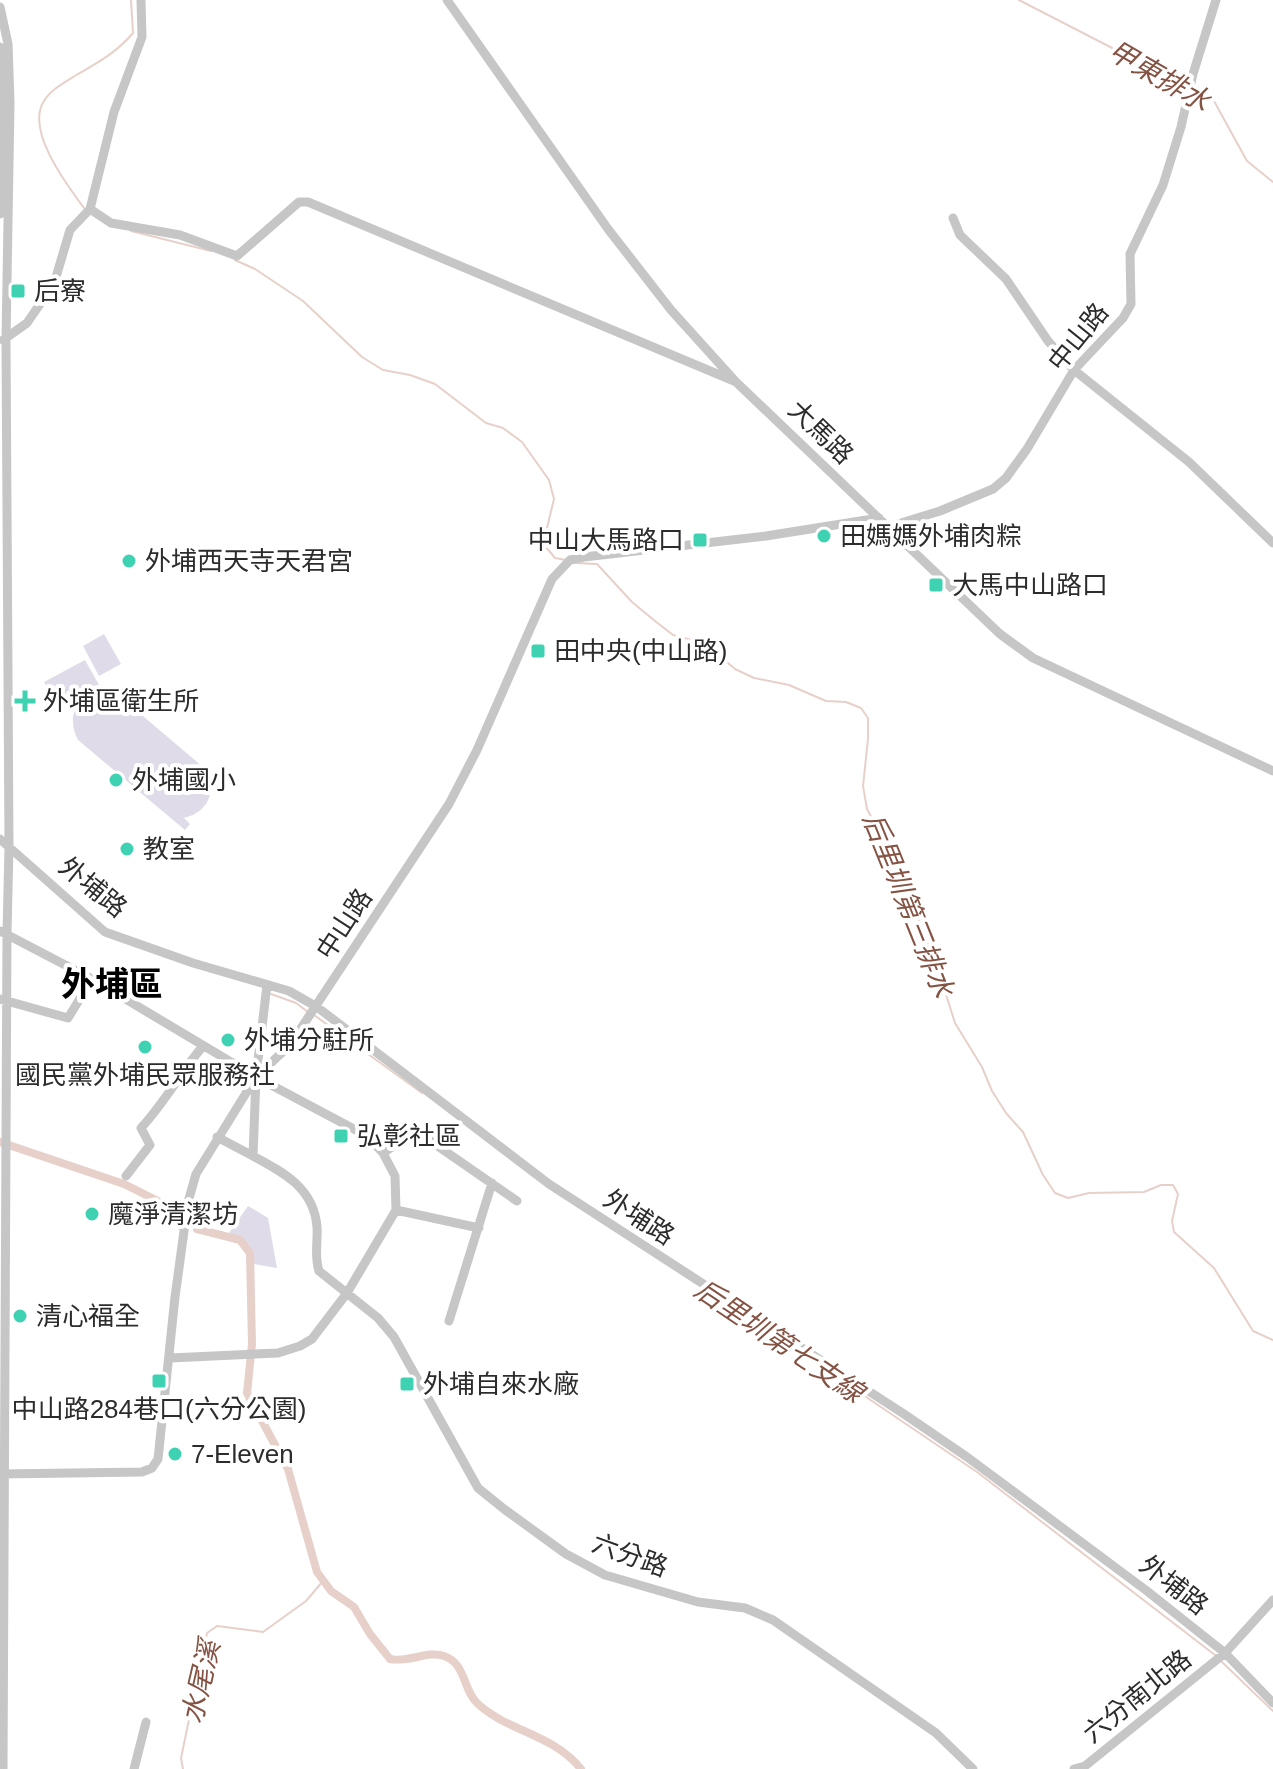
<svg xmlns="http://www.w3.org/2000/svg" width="1273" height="1769" font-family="Arial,'Noto Sans TC',sans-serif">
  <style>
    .green { fill: #dfdbe8 }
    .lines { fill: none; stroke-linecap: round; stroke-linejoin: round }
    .stream { stroke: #e7d0c9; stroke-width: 2 }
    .canal { stroke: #e7d0c9; stroke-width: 8 }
    .minor { stroke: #c6c6c6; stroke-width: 9 }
    .poi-dot { fill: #3fd2b2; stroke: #fff; stroke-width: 3 }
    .labels { text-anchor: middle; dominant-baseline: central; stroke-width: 8; stroke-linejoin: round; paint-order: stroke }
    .poi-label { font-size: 26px; fill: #2c2c2c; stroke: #fff; text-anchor: start }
    .street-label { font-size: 26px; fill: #2c2c2c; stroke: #fff }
    .water-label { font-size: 28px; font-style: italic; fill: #855343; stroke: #fff }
    .district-label { font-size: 34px; font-weight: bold; fill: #000; stroke: #fff }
  </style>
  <rect width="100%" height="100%" fill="#fff"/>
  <path class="green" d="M104,634L121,664L99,676L83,646Z
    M85,660L99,685L57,707L44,682Z
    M106,691L124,700L203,767C218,788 210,812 184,818L190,824L185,830L78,740C65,715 78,692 106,691Z
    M248,1206L268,1218L277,1268L254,1264C253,1245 246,1241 229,1233Z"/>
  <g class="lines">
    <path class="stream" d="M1019,0L1186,86
      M1191,89L1214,101L1247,161L1273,182
      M84,208C67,185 25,130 44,101C51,89 67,81 78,74C99,62 117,52 133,33L131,0
      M131,231L211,251
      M235,260L255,269L303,301L362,357L383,370L410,375L435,384L486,423L503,428L522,442L549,480L554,499L546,532V547L555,558L566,560
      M576,563L597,564L632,602L655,621L673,635L706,644L735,669L754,678L789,685L826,701L846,702L861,708L868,718V739L863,786L867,809L891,855L918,919L938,969L955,1023L982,1067L992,1091L1006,1113L1023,1132L1043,1175L1055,1193L1068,1198L1089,1193L1144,1192L1161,1185H1173L1178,1194L1172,1221L1174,1232L1214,1268L1253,1331L1273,1340
      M271,994L296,1003L308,1012
      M314,1015L422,1093
      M767,1330L977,1472L1215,1655
      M1222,1662L1273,1711
      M183,1769L181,1758L207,1633L217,1626L263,1632L306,1601L323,1581"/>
    <path class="canal" d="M0,1142L124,1184L160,1202L181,1226
      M197,1229L240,1240L250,1253L252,1344L247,1393L288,1469L317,1572L331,1591L354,1607L370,1634L390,1659C409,1663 428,1650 444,1656C466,1663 463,1691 478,1704C509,1732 553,1734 581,1769"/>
    <path class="minor" d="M447,0L608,229L671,310L736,382L1000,634L1033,658L1273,771
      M0,7L8,44L10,103L6,340L9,847L7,933L3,1769
      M0,47L3,103L0,214
      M90,209L111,223L180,235L237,256L299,202H308L734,381
      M953,218L960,235L1006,279L1048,341L1074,370L1189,462L1273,543
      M3,340L27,323L40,304L43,294L56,277L70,230L90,209L114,112L142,37L141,0
      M888,527L940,511L993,489L1006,478L1027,449L1074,370L1123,318L1131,304L1130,254L1163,185L1181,127L1193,74L1216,0
      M0,839L105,932L193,963L289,991L317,1007L549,1184L904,1414L967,1457L1147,1591L1225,1653L1273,1703
      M0,931L92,979L256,1077L367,1136L383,1153L395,1176L396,1210L347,1293L312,1339L300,1346L278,1353L170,1358
      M267,985L256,1077L253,1156C283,1172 314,1188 317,1227C318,1243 314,1256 319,1271L378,1318L394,1337L478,1488L504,1509L566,1554L605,1575L698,1602L745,1608L773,1620L936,1733L973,1769
      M0,999L68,1018L92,979
      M217,1137L253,1156
      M383,1153L416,1131L517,1201
      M126,1176L150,1145L141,1128C165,1102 181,1072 203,1046
      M396,1210L479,1228
      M449,1321L492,1183
      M0,1474L142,1472L152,1468L158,1459L175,1297L188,1202L196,1174L256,1077L290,1045L449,804L477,750L552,579L570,560L584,557L766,536L879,518
      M134,1769L146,1722
      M1074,1769L1085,1766L1225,1653L1273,1600"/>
  </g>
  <g class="poi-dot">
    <rect x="10" y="283" width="16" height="16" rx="4"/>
    <circle cx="824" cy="536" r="8"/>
    <rect x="692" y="532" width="16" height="16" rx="4"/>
    <circle cx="129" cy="561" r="8"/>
    <rect x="928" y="577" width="16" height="16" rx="4"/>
    <rect x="530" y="643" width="16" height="16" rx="4"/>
    <path d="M21 689h8v8h8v8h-8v8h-8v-8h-8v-8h8z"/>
    <circle cx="116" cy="780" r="8"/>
    <circle cx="127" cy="849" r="8"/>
    <circle cx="228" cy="1040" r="8"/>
    <circle cx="145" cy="1047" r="8"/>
    <rect x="333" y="1128" width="16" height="16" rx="4"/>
    <circle cx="92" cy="1214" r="8"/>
    <circle cx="20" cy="1316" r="8"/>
    <rect x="151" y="1373" width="16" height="16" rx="4"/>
    <rect x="399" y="1376" width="16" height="16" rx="4"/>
    <circle cx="175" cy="1454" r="8"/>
  </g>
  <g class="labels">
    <g class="poi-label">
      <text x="34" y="291">后寮</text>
      <text x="840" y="536">田媽媽外埔肉粽</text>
      <text x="684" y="540" text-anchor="end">中山大馬路口</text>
      <text x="145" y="561">外埔西天寺天君宮</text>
      <text x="952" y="585">大馬中山路口</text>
      <text x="554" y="651">田中央(中山路)</text>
      <text x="43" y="701">外埔區衛生所</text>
      <text x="132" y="780">外埔國小</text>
      <text x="143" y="849">教室</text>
      <text x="244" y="1040">外埔分駐所</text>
      <text x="145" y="1075" text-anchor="middle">國民黨外埔民眾服務社</text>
      <text x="357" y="1136">弘彰社區</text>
      <text x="108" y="1214">魔淨清潔坊</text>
      <text x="36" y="1316">清心福全</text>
      <text x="423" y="1384">外埔自來水廠</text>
      <text x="159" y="1409" text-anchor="middle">中山路284巷口(六分公園)</text>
      <text x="191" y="1454">7-Eleven</text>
    </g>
    <g class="street-label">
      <text transform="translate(1078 337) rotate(-51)">中山路</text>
      <text transform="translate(821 432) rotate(44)">大馬路</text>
      <text transform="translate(93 887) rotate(39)">外埔路</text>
      <text transform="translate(344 924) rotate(-57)">中山路</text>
      <text transform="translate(639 1217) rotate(33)">外埔路</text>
      <text transform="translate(630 1555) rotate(20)">六分路</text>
      <text transform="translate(1174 1585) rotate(38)">外埔路</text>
      <text transform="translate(1137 1696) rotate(-39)">六分南北路</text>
    </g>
    <g class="water-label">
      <text transform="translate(1159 76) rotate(30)">甲東排水</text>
      <text transform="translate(908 905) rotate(68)">后里圳第三排水</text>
      <text transform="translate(779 1341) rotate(34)">后里圳第七支線</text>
      <text transform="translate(201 1682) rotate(-77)">水尾溪</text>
    </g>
    <g class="district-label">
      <text x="112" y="984">外埔區</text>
    </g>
  </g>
</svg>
